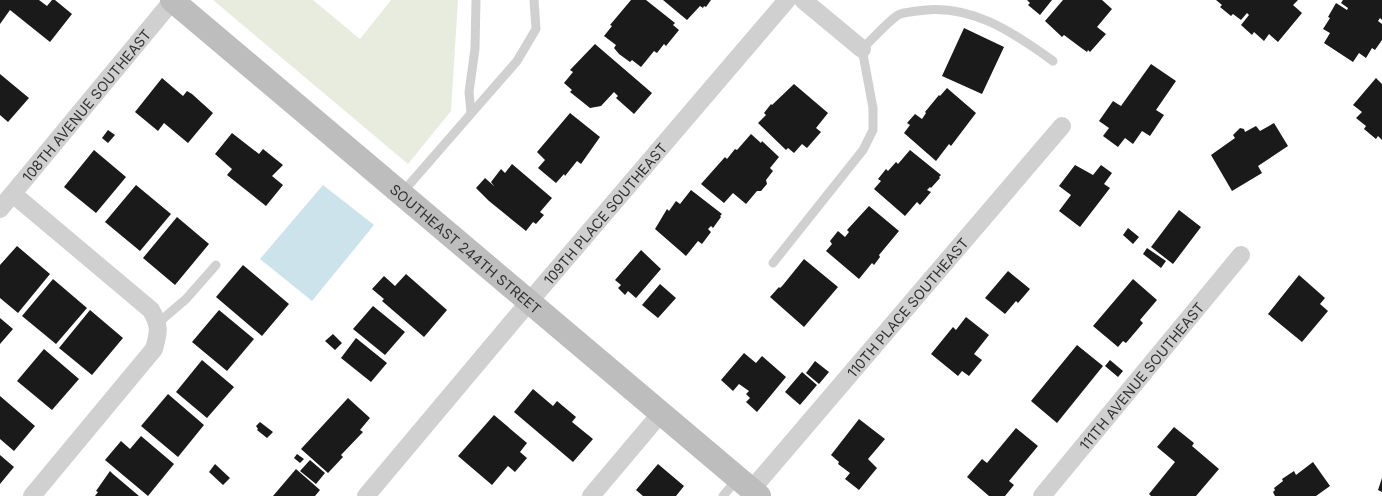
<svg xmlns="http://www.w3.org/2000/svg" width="1382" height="496" font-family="Inter,sans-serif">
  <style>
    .green { fill: #e7ecdf }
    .water { fill: #cde3eb }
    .building { fill: #1a1a1a }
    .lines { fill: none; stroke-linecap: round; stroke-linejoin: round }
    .lane { stroke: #d0d0d0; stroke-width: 9 }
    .street { stroke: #d0d0d0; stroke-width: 18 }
    .secondary { stroke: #bdbdbd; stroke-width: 24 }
    .labels { text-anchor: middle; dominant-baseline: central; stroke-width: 5; stroke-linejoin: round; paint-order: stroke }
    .street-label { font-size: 14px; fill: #333; stroke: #fff }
  </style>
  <rect width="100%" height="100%" fill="#fff"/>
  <path class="green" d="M213,0H313L360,39L391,0H458L451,111L408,164Z"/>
  <path class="water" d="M323,185L374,225L312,301L260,259Z"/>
  <path class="building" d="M0,0H39L47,6L52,0H55L72,14L50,42L10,10L0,24Z
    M631,0H646L675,23L673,25L679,30L666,46L664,44L657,53L654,51L641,67L632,60L630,62L619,54L614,48L616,45L604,36L612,26L610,25Z
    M663,0H711L706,7L704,6L703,8L700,6L687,20Z
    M1027,0H1052L1040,15L1028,5L1030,3Z
    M1063,0H1102L1112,9L1097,27L1106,34L1090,52L1088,50L1087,52L1080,47L1064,35L1062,37L1045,21Z
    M1216,0H1298L1293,5L1302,13L1278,42L1269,34L1264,41L1254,32L1252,35L1241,25L1249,15L1247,13L1241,20L1233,14L1231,16L1220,7L1222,5Z
    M1343,0H1382V20L1380,18L1378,21L1382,24V40L1375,50L1372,48L1366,58L1359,53L1353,62L1324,43L1330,33L1323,29L1330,18L1328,17L1336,3L1347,10L1348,8L1341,3Z
    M964,28L1004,47L982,94L942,76Z
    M595,44L652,93L634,114L616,98L618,96L614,92L601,106L590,108L570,92L572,90L564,83L573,72L570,70Z
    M1151,64L1176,81L1156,110L1164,115L1150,136L1142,131L1133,144L1125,138L1118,147L1103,136L1109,128L1099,121L1113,101L1121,106Z
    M0,74L29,98L8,122L0,115Z
    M162,78L183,96L187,91L192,94L213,113L188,143L164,123L158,131L135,112Z
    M1376,78L1382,84V140L1378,136L1376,139L1364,129L1366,126L1356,118L1362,112L1353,105Z
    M794,84L828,113L816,128L821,132L807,148L802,144L794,153L788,148L786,150L758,123L766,115L764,113L771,104L772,105Z
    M947,88L976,113L951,146L949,144L936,161L904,133L910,125L907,123L915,114L922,119L926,113L925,112L939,95L940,96Z
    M570,113L600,137L581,164L577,161L565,176L564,174L556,183L538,168L545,160L537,152Z
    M1274,123L1288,146L1258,166L1262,173L1232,191L1211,155L1235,138L1233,135L1240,128L1244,129L1245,132L1256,126L1260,131Z
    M108,130L115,135L108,143L102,138Z
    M232,133L259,154L263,149L283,165L272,176L283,185L266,206L227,175L232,169L215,154Z
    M751,134L761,143L762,141L779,157L770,168L773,171L766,180L767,184L761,191H757L746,204L733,193L724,203L701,184L725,157L727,159L735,149L737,150Z
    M94,150L126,177L96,213L64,187Z
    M910,150L941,175L939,177L940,178L931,188L930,187L927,190L931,192L920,205L917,202L905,216L874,189L881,181L878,179L886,169L888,171L896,162L898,164Z
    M512,164L552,198L540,212L544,215L536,224L533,222L526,231L489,201L476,188L485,178L494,186L491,182L501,169L505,173Z
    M1075,165L1093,175L1101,165L1112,173L1104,184L1110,188L1080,227L1059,211L1071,195L1059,186Z
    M136,185L171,214L140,251L105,222Z
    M691,190L722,214L720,216L721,217L713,228L711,226L708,229L711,232L702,244L698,241L686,256L655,229L667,209L669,211L676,201L680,204Z
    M869,206L899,231L879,255L880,257L874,265L872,263L859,279L826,251L832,244L830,241L838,231L845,237L849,232L847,230Z
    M1179,210L1201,227L1173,264L1151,247Z
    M177,217L209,244L175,285L143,258Z
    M1128,228L1139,237L1133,244L1123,235Z
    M17,246L50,274L18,313L0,298V265Z
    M1147,248L1166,261L1161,268L1143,254Z
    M641,250L661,269L636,298L628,291L625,295L618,288L621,285L615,280Z
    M804,259L838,287L804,327L770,297L779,287L780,288L783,285Z
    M243,265L289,304L262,336L216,297Z
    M1008,271L1030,289L1018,303L1016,301L1005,314L985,298Z
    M406,274L447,310L424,337L382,301L384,299L372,289L384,276L395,286Z
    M1299,275L1325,298L1320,304L1328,311L1302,342L1268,314Z
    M53,279L87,308L56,344L22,316Z
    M1133,279L1157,300L1140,320L1143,323L1126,343L1123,341L1118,347L1093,326Z
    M660,284L676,298L658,318L642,305Z
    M373,306L405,332L385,355L353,329Z
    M90,310L123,338L92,375L59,348Z
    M219,310L254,339L227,371L192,342Z
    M966,317L989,335L974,354L982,360L969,376L962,371L958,376L931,354L953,327L956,330Z
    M0,318L13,329L0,344Z
    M333,334L342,343L335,350L325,341Z
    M356,338L387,363L371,382L341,358Z
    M1077,345L1103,366L1057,423L1031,401Z
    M44,349L79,379L52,410L17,381Z
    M744,353L756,363L762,356L786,377L757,412L746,402L750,398L746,394L749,391L739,384L733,391L721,380Z
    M202,360L234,387L207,418L176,392Z
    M1110,360L1123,371L1118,377L1105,366Z
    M815,361L829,372L819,384L806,373Z
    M802,372L817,385L800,405L785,392Z
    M533,389L553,406L557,401L576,417L572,422L593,439L573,462L514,412Z
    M168,394L204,425L178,457L141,426Z
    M0,396L35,426L14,451L0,439Z
    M348,398L370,418L360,430L363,432L341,455L343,457L328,473L301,449Z
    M494,415L527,443L520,452L527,458L515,472L508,466L492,485L458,456Z
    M859,419L885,439L868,459L877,468L859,490L845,479L850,473L838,464L839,462L831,455Z
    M260,422L273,432L267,438L257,430L258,429L256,426Z
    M1174,427L1194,443L1192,446L1219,469L1196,496H1151L1149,494L1175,462L1157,447Z
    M1016,428L1038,446L1009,481L1014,485L1005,496H989L967,477L982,459L987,463Z
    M141,436L174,464L148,496L105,460L121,441L130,449Z
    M297,454L304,459L300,463L294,458Z
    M0,455L14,467L0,484Z
    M310,460L325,473L316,484L300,471Z
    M1313,462L1330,486L1316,496H1275L1273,492L1275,490L1274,488L1283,481L1282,479L1294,471L1296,475Z
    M215,464L230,478L223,485L209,472Z
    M658,464L684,486L676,496H643L636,490Z
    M296,469L320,490L315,496H273Z
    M110,471L113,474L139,496H95L98,492L96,491Z
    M1382,478V492L1378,490Z"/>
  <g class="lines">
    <path class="lane" d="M471,113L469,92L475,49L476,0
      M401,194L517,61L536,29L534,0
      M773,263L863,150L873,130V108L862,49C874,38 885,24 898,15C903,12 911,12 917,11C969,2 1013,32 1053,61
      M158,323L186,299L216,265
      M723,496L738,478"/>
    <g class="street">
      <path d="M803,0L862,49"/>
      <path d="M13,194L151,310C160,326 159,331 154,349L32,496"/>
      <path id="s1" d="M0,209L173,0"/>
      <path id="s2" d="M752,489L1062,126"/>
      <path id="s3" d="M366,496L529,302L787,0"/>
      <path d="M591,496L661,413"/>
      <path id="s4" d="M1042,496L1241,255"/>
    </g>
    <path class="secondary" id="s5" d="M172,0L759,496"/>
  </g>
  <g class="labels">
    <g class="street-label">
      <text stroke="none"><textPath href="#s1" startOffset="135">108TH AVENUE SOUTHEAST</textPath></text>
      <text stroke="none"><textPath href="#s3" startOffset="370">109TH PLACE SOUTHEAST</textPath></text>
      <text stroke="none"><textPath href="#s5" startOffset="385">SOUTHEAST 244TH STREET</textPath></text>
      <text stroke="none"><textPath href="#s2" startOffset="239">110TH PLACE SOUTHEAST</textPath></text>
      <text stroke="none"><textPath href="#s4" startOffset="156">111TH AVENUE SOUTHEAST</textPath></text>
    </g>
  </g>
</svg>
